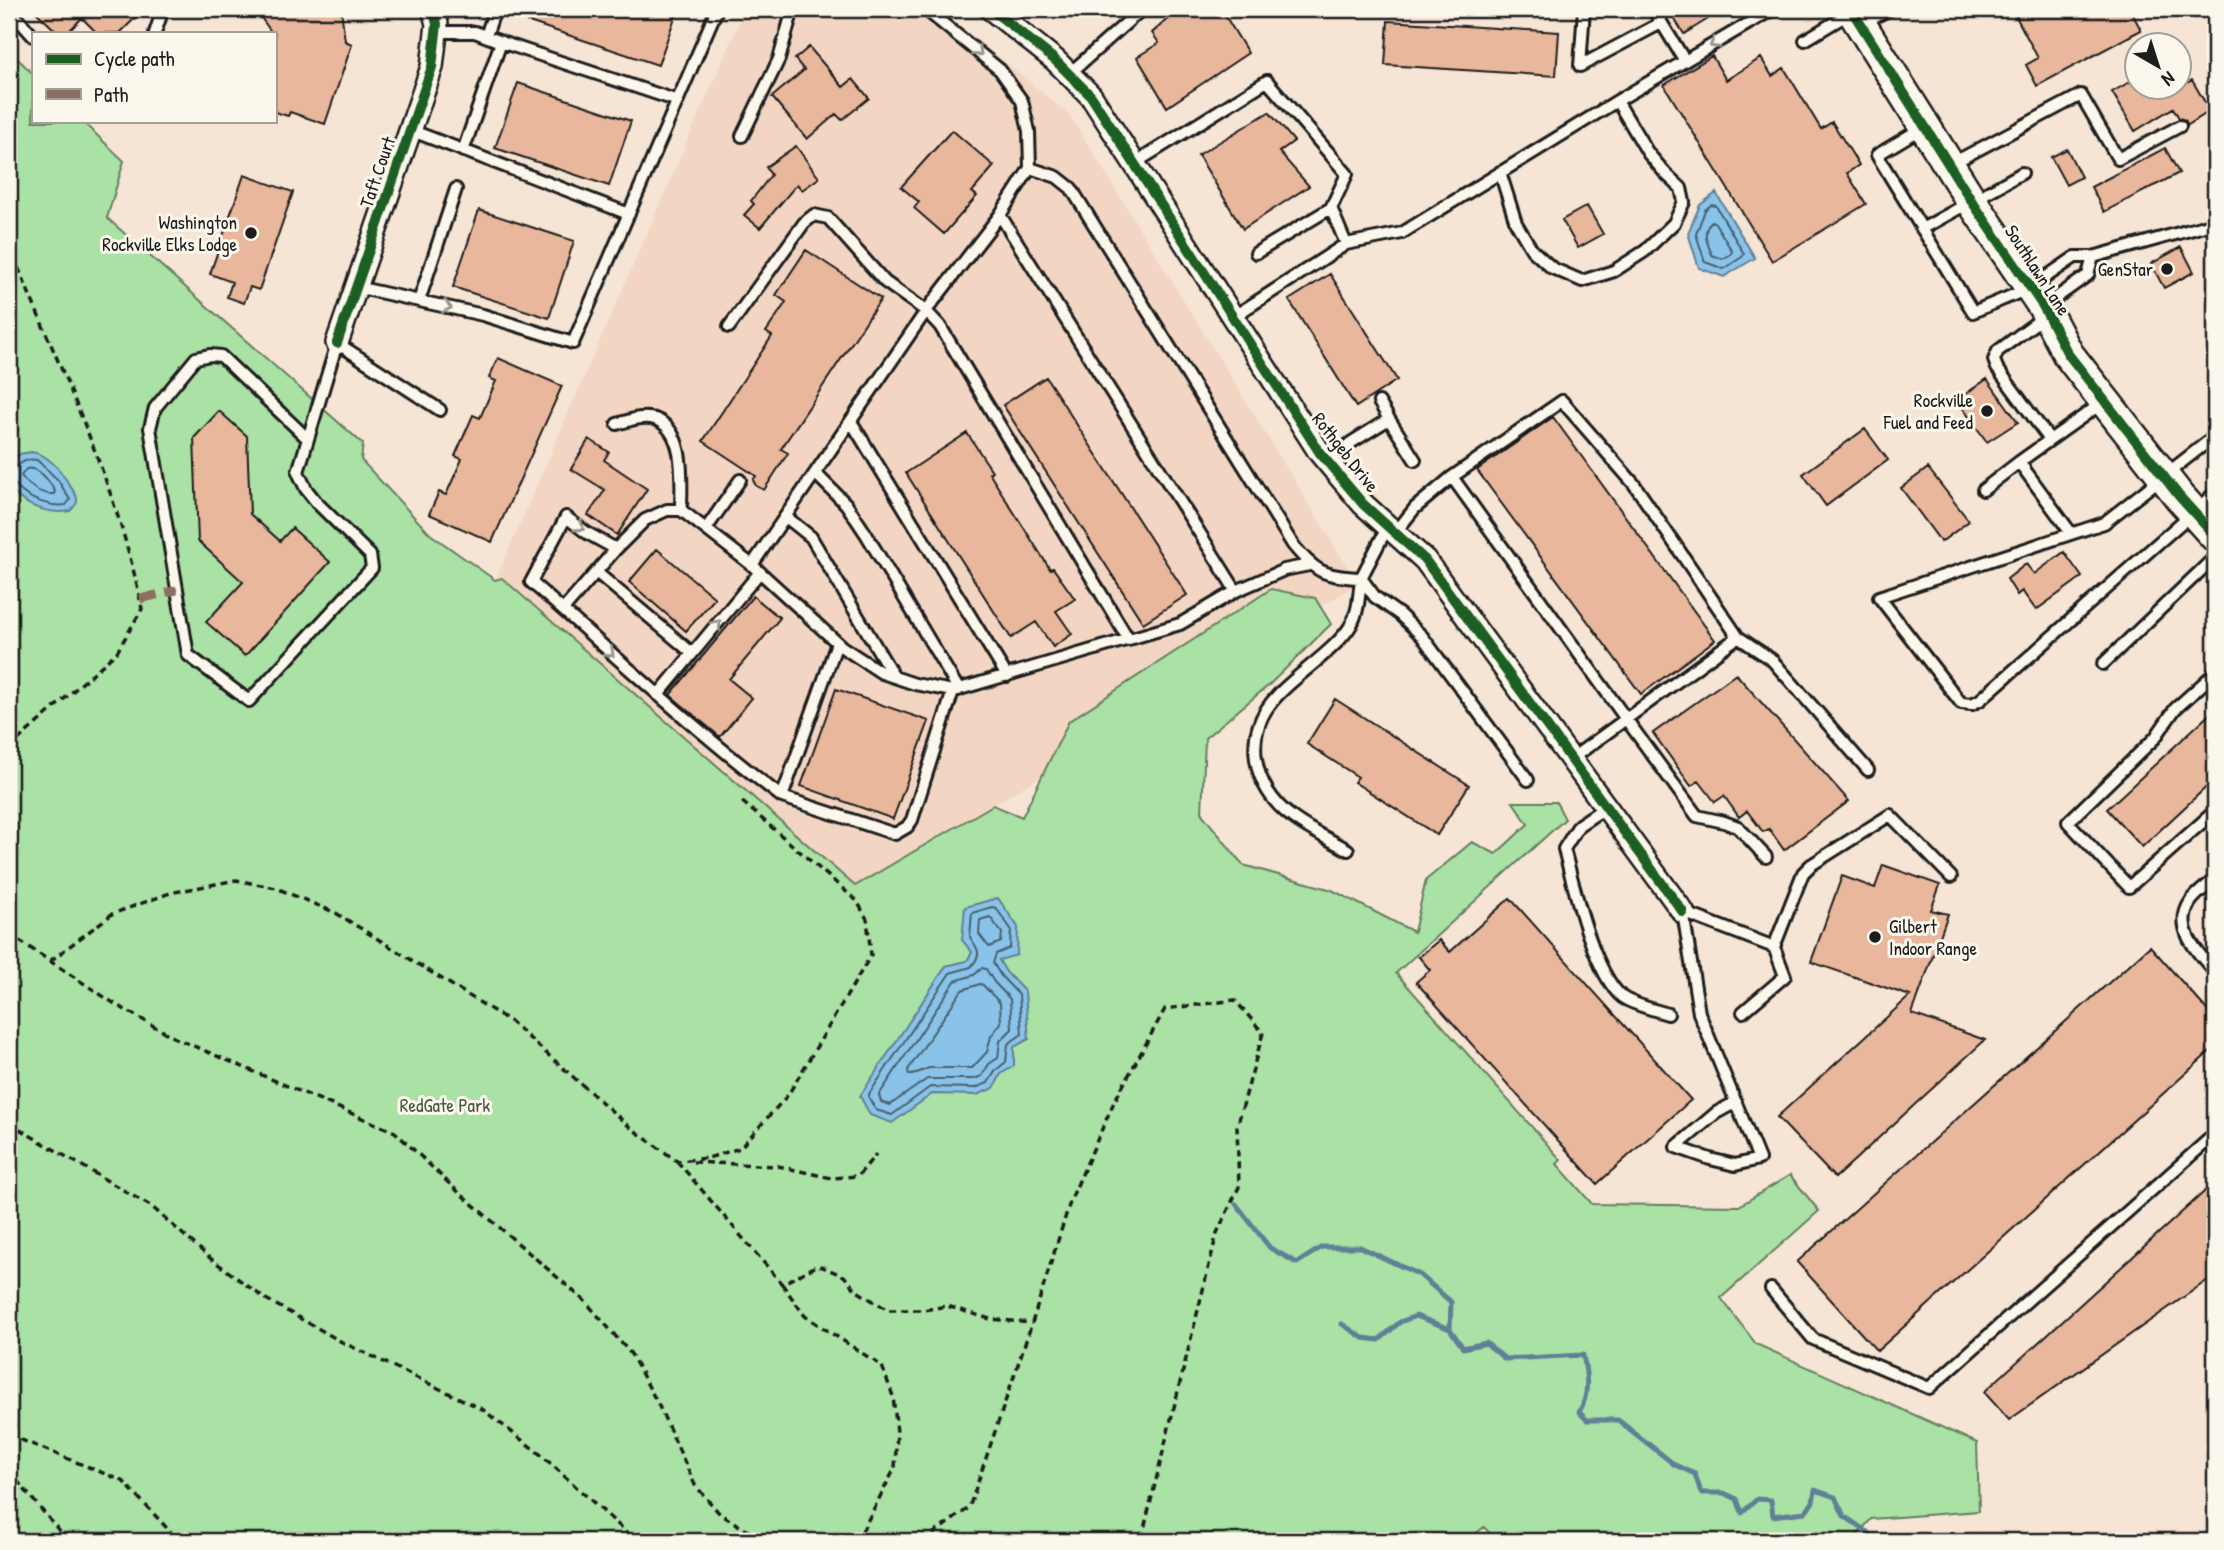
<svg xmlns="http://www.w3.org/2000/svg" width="2224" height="1550" font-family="'Patrick Hand',sans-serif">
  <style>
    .built { fill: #f2d6c3 }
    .green { fill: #aae1a4; stroke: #637e60; stroke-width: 2 }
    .water { fill: #8ac3e9; stroke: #5e8097; stroke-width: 2 }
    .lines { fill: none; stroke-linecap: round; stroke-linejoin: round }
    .shore { stroke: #485f6e; stroke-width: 2 }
    .stream { stroke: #5e8097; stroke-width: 5 }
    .building { fill: #e9b79b; stroke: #1c1c1c; stroke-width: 2 }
    .lane-casing { stroke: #1c1c1c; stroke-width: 16 }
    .street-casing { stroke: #1c1c1c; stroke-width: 26 }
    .secondary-casing { stroke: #1c1c1c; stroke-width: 35 }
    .path { stroke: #1c1c1c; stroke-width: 3.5; stroke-dasharray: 7 5; stroke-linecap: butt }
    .lane { stroke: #fbf7ec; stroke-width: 10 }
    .street { stroke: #fbf7ec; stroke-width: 21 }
    .secondary { stroke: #fbf7ec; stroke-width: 30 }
    .quiet { stroke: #8d6e63; stroke-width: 9; stroke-dasharray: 18 9; stroke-linecap: butt }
    .cycleway-casing { stroke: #fbf7ec; stroke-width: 15 }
    .cycleway { stroke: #1b5e20; stroke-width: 10 }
    .oneway { stroke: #97948e }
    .poi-dot { fill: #1c1c1c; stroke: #fbf7ec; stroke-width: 2.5 }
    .labels { text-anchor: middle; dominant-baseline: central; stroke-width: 6; stroke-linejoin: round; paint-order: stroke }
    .street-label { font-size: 19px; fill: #1c1c1c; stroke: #fbf7ec }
    .poi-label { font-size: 19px; fill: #1c1c1c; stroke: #fbf7ec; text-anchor: end }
    .park-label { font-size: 19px; fill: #475745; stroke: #fbf7ec }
  </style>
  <rect width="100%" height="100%" fill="#f6e4d4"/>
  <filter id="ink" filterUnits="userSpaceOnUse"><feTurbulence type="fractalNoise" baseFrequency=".0143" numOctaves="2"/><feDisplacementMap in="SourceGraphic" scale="14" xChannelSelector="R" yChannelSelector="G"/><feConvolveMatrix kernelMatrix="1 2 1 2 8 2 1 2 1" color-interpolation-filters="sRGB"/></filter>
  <g filter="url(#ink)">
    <path class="built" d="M745,9H939L1069,114L1358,584L993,805L855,886L502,578L495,581Z"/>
    <path class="green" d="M9,50L33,74V121H82L124,161L107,218L363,444L361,460L430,534L495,580L502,578L855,886L993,805L1022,817L1069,721L1271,589L1315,598L1331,624L1269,685L1205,738L1202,814L1243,865L1332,890L1414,932L1426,880L1472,842L1496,854L1528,824L1513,802H1556L1565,819L1396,973L1561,1160L1557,1164L1592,1204L1739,1206L1790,1175L1819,1211L1721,1298L1756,1344L1977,1443L1979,1511L1871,1519L1852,1541H1497L1484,1527L1466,1541H9Z"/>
    <path class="water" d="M1716,193L1755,258L1724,277L1699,268L1688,233L1700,205Z
      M31,452C49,454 61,471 70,486C73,491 78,495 77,502C76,505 73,508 70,511C53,514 32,509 18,497C6,487 4,461 20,454C23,453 27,453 31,452Z
      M998,898L1018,927L1017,955L999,960L1006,972L1025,992L1029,1039L1014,1047V1066L1001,1074L994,1088L977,1095L932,1094L892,1123L870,1115L860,1096L946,966L967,961L972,952L962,940L965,907Z"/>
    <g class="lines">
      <path class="shore" d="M1711,205L1716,206L1744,254L1742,257L1724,269L1705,262L1696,234L1705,210Z
        M1712,221L1715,223L1732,251L1731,254L1723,259L1712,255C1707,242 1701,232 1712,221Z
        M9,468C20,468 22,457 37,460L58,480L70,500L66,505C52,507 33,501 22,492C17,487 17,484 9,483
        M26,469C39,466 49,481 55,491L54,494C41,495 29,486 21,476Z
        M992,907L996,908L1011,929L1010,948L996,954L993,963L1001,976L1019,995L1022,1034L1008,1044L1006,1062L996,1070L988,1083L975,1088L930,1087L892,1115L876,1110L869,1098V1094L950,973L971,967C983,953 978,950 970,937L972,913Z
        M990,917L1002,933L1001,942L989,947L979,934L980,920Z
        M982,968L986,969L994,982L1010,999L1012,1029L1000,1041L998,1058L989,1064L982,1076L974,1079H927L890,1105L881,1102L879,1095L955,981L974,975Z
        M980,984L983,985L1000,1003L1001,1023L991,1036L987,1052L972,1068H929L912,1075H909L908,1070L962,990Z"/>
      <path class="stream" d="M1236,1204L1270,1248L1297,1263L1322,1247H1360L1420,1275L1451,1302L1450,1329L1463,1348L1486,1343L1505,1359L1583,1355C1587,1374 1590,1395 1579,1412L1587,1420H1618L1675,1465L1695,1474L1701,1493H1724L1737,1499L1742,1513L1757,1499L1771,1500L1773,1516L1805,1512L1813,1502L1815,1490L1835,1497L1844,1516L1869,1533
        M1342,1324L1363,1338L1379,1340L1400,1322L1416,1316L1450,1329"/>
    </g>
    <path class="building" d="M33,9H144L120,33H97L82,18L67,33H58Z
      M255,9H341L345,41L352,44L325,124L290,112L288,116L275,112V33H272Z
      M503,9H678L658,65L502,13Z
      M1179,9H1221L1248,53L1167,107L1137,57L1159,43L1152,33Z
      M1668,9H1724L1684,34Z
      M2012,9H2130L2141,30L2037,86L2026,65L2038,58Z
      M1388,21L1559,32L1556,76L1385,65Z
      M809,47L843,87L853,79L869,98L842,120L836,114L807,139L772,97L804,70L795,59Z
      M1712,56L1726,80L1761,58L1772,76L1784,68L1821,129L1832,122L1859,165L1847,173L1866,204L1772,261L1664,85Z
      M2137,78V88H2160L2165,96L2192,80L2210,111L2188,125L2185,120L2179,118L2173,108L2135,131L2112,92Z
      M518,83L631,121L609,186L495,148Z
      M1269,112L1294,141L1279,152L1309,186L1243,229L1198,155Z
      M952,130L994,166L972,192L977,196L944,234L914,208L919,202L901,187Z
      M796,146L819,178L802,190L797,184L760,228L744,215L754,204L751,201L771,175L766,167Z
      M2165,148L2179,173L2104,212L2091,187Z
      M2067,149L2081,177L2066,185L2051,157Z
      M244,175L293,192L259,290L250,287L244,303L227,297L232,282L210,274Z
      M1587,206L1603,234L1578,248L1562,220Z
      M479,210L574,241L549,318L453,287Z
      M2181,247L2194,272L2164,288L2151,264Z
      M806,250L881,299L781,449L788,453L764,490L756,486L753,480L756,476L703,441L772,336L766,332L786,302L776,295Z
      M1330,274L1397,380L1356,407L1289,300Z
      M498,358L562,386L492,542L429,514L439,492L446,495L462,459L455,456L473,415L480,418L496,381L489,378Z
      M1046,377L1187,595L1143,623L1003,405Z
      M1987,379L2018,422L1987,442L1957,400Z
      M219,411L247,436L250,514L280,541L292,528L330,562L245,656L206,622L243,582L198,541L194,438Z
      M1553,417L1715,640L1641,694L1477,470Z
      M1865,429L1888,460L1826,506L1803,474Z
      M967,433L992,471L989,473L1050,569L1053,568L1075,599L1056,611L1072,634L1053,647L1036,622L1011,638L906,473Z
      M589,439L609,452L604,460L647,489L617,535L588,515L605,490L571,469Z
      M1928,468L1969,521L1941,542L1901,488Z
      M657,549L715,598L686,631L629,582Z
      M2064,552L2082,577L2036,610L2022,591L2017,595L2007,579L2026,564L2034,574Z
      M753,596L780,618L729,679L752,698L720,737L670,695Z
      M1736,674L1849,801L1784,850L1769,829L1763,832L1747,811L1739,817L1724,796L1715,802L1699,781L1691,786L1653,733Z
      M836,689L929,721L893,819L801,786Z
      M1335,699L1469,785L1437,835L1354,782L1358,777L1307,744Z
      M2215,709V779L2142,847L2107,809Z
      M1883,865L1940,885L1931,910L1948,914L1912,1014L1985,1040L1835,1178L1777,1117L1910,996L1811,962L1842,876L1875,888Z
      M1510,898L1691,1100L1597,1184L1416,982L1430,970L1419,957L1439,940L1450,952Z
      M2150,946L2215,1019V1047L1877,1351L1797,1262Z
      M2215,1182V1275L2009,1420L1984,1392Z"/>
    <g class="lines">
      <g class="lane-casing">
        <path id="lane" d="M9,9L33,36
          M925,9L1000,70L1022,101L1029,131L1030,168L1000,215L926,311L752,565L842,647L882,673L915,684L953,691L1180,624L1236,591L1284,570L1309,565
          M1584,9L1580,66L1661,23
          M1653,9L1685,61
          M1863,23L1890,9
          M436,32H475L501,42
          M155,33L163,9
          M486,36L495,9
          M1805,40L1850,13
          M1069,74L1142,9
          M1922,128L1877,155L1973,312L2030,288L2075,257H2093L2215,223
          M410,130L629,214
          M742,136L779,59L793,9
          M463,151L501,42L678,101
          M1135,163L1267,81L1347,174L1331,208
          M1951,164L2081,95L2118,159L2180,126
          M1030,168L1057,177L1071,188L1293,545C1315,572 1325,577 1361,578L1388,526
          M1500,172L1516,223L1532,250L1552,268L1582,281L1614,271L1645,251L1674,223L1684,202L1681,188L1665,173L1648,153L1617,101
          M1000,215L1236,591
          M1922,229L2022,173
          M1256,253L1331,208L1346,244
          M356,287L483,315L573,343L717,9
          M419,301L456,189
          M2046,305L2088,275L2093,257
          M2045,316L1998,351L1994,360L1997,368L2050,440
          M1233,317L1346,244L1402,233L1617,101L1773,9
          M729,327L804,223L814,215L828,218L885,282L926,311L940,326L1129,640
          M1379,402L1389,419
          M852,423L1007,676
          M617,424C628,421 642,415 655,419C687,431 681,483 681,510
          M2215,436L2104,523L1879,597L1961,703L1972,704L1980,700L2215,493
          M308,439L221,356L210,355L196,358L155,408L150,428L188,655L249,701L372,568L370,555L317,503L306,489L298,472L337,343L440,410
          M1327,462L1352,442L1389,419L1415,460
          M816,474L846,504L866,534L959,690
          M1983,490L2019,462
          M786,517L811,537L894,677
          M706,529L740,480
          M1395,533L1415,508L1452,477L1626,719L1738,637L1634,484L1562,401L1452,477
          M2071,533L2019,462L2102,403
          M616,549L587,533L566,517L531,582C614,654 694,730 782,797
          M596,572L692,653
          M563,610L616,549L645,520L667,510H681L752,565
          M1738,637L1772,660L1868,770
          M837,643L782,797L895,834L907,827L912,820L953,691
          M2103,664L2215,557
          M2215,673L2175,709L2155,738L2068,822L2129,887L2215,811
          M658,695L760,572
          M1571,759L1626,719L1697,816L1724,822L1738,827L1766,857
          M1606,807L1579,825L1564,849C1574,887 1593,972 1622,997C1631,1004 1655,1010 1668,1014
          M1348,850C1329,839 1309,830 1292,817C1252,788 1241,733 1277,696C1296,675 1338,648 1351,625C1359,611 1359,595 1361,578L1375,597L1400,615L1422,636L1528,780
          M2215,879C2207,886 2197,893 2191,901C2172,928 2198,953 2215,972
          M1683,912L1699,1013L1759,1159L1735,1165L1710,1159L1676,1147L1716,1113L1736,1102
          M1683,912L1774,947L1803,873L1811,865L1890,815L1951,877
          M1743,1012L1785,976L1774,947
          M1771,1289L1813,1339L1929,1388L2215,1134"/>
      </g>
      <g class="street-casing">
        <path id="street" d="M991,9L1055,60L1091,96L1320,453L1363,504L1425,560L1683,912
          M337,343L432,67L437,24L433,9"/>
      </g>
      <g class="secondary-casing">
        <path id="secondary" d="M1851,9L1971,200L2043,306L2068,354L2179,496L2215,536"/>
      </g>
      <path class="path" d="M9,245C57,364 117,481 142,609L117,652L9,748
        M9,934L115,1004L175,1038L395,1132L455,1189L586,1302L631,1354L658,1404L695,1485L720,1514L758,1537L787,1539L791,1541
        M50,961L112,914L170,893L236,880L276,888L336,913L511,1022L631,1128L677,1161L708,1158L740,1148L788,1095L871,955L867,919L857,901L739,799
        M9,1123L152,1207L210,1258L264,1298L342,1342L482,1409L540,1454L636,1541
        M677,1161L782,1284L818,1265L844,1276L857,1291L888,1310H923L947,1306L990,1319L1032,1323
        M693,1162L778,1166L831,1178L858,1176L876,1154
        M782,1284L805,1316L882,1366L893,1396L897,1432L895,1468L857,1541
        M9,1435L123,1481L179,1541
        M9,1471L61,1533
        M923,1541L969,1508L1032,1323L1071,1199L1114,1102L1165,1009L1235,1000L1263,1033L1237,1127L1239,1187L1217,1233L1141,1541"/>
      <use href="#lane" class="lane"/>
      <use href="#street" class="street"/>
      <use href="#secondary" class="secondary"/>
      <path class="quiet" d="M140,599L177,590"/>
      <g class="cycleway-casing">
        <path id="cycleway" d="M991,9L1055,60L1091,96L1320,453L1363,504L1425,560L1683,912
          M1851,9L1971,200L2043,306L2068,354L2179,496L2215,536
          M337,343L432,67L437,24L433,9"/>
      </g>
      <use href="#cycleway" class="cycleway"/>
    </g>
    <defs><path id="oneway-chevron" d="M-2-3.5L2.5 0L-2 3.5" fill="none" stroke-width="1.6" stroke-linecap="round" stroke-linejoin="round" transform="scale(1.75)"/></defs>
    <g class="oneway">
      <use href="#oneway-chevron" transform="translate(1714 44) rotate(149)"/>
      <use href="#oneway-chevron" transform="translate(978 52) rotate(39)"/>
      <use href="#oneway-chevron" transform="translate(447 307) rotate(13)"/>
      <use href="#oneway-chevron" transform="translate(580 527) rotate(35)"/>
      <use href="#oneway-chevron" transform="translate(717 624) rotate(-50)"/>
      <use href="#oneway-chevron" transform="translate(610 653) rotate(42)"/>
    </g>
  </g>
  <g class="poi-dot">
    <circle cx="251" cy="233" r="7"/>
    <circle cx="2167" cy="269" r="7"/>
    <circle cx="1987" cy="411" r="7"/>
    <circle cx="1875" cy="937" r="7"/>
  </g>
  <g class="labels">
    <g class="street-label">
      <text transform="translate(377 172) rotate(-71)">Taft Court</text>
      <text transform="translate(2038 270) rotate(57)">Southlawn Lane</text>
      <text transform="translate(1346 452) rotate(52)">Rothgeb Drive</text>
    </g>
    <g class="poi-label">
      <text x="237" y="222">Washington<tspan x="237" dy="22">Rockville Elks Lodge</tspan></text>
      <text x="2153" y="269">GenStar</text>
      <text x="1973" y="400">Rockville<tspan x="1973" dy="22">Fuel and Feed</tspan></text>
      <text x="1889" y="926" text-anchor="start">Gilbert<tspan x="1889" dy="22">Indoor Range</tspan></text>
    </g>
    <g class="park-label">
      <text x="445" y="1105">RedGate Park</text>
    </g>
  </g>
  <rect width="2224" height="1550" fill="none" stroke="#fbf7ec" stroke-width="35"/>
  <rect x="18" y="18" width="2189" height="1515" fill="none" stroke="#1c1c1c" stroke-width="2.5" filter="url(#ink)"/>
  <rect x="32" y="32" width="245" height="91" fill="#fbf7ec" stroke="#a29f99" stroke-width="2"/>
  <rect x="46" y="54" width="35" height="10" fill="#1b5e20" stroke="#a29f99" stroke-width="2"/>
  <text x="94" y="66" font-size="21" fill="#1c1c1c">Cycle path</text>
  <rect x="46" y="89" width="35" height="10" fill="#8d6e63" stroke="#a29f99" stroke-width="2"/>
  <text x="94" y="102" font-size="21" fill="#1c1c1c">Path</text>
  <g transform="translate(2158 66) rotate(141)"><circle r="33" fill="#fbf7ec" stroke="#a29f99" stroke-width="2"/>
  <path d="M0-5L12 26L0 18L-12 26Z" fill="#1c1c1c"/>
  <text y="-10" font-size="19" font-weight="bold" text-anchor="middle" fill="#1c1c1c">N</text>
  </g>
</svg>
